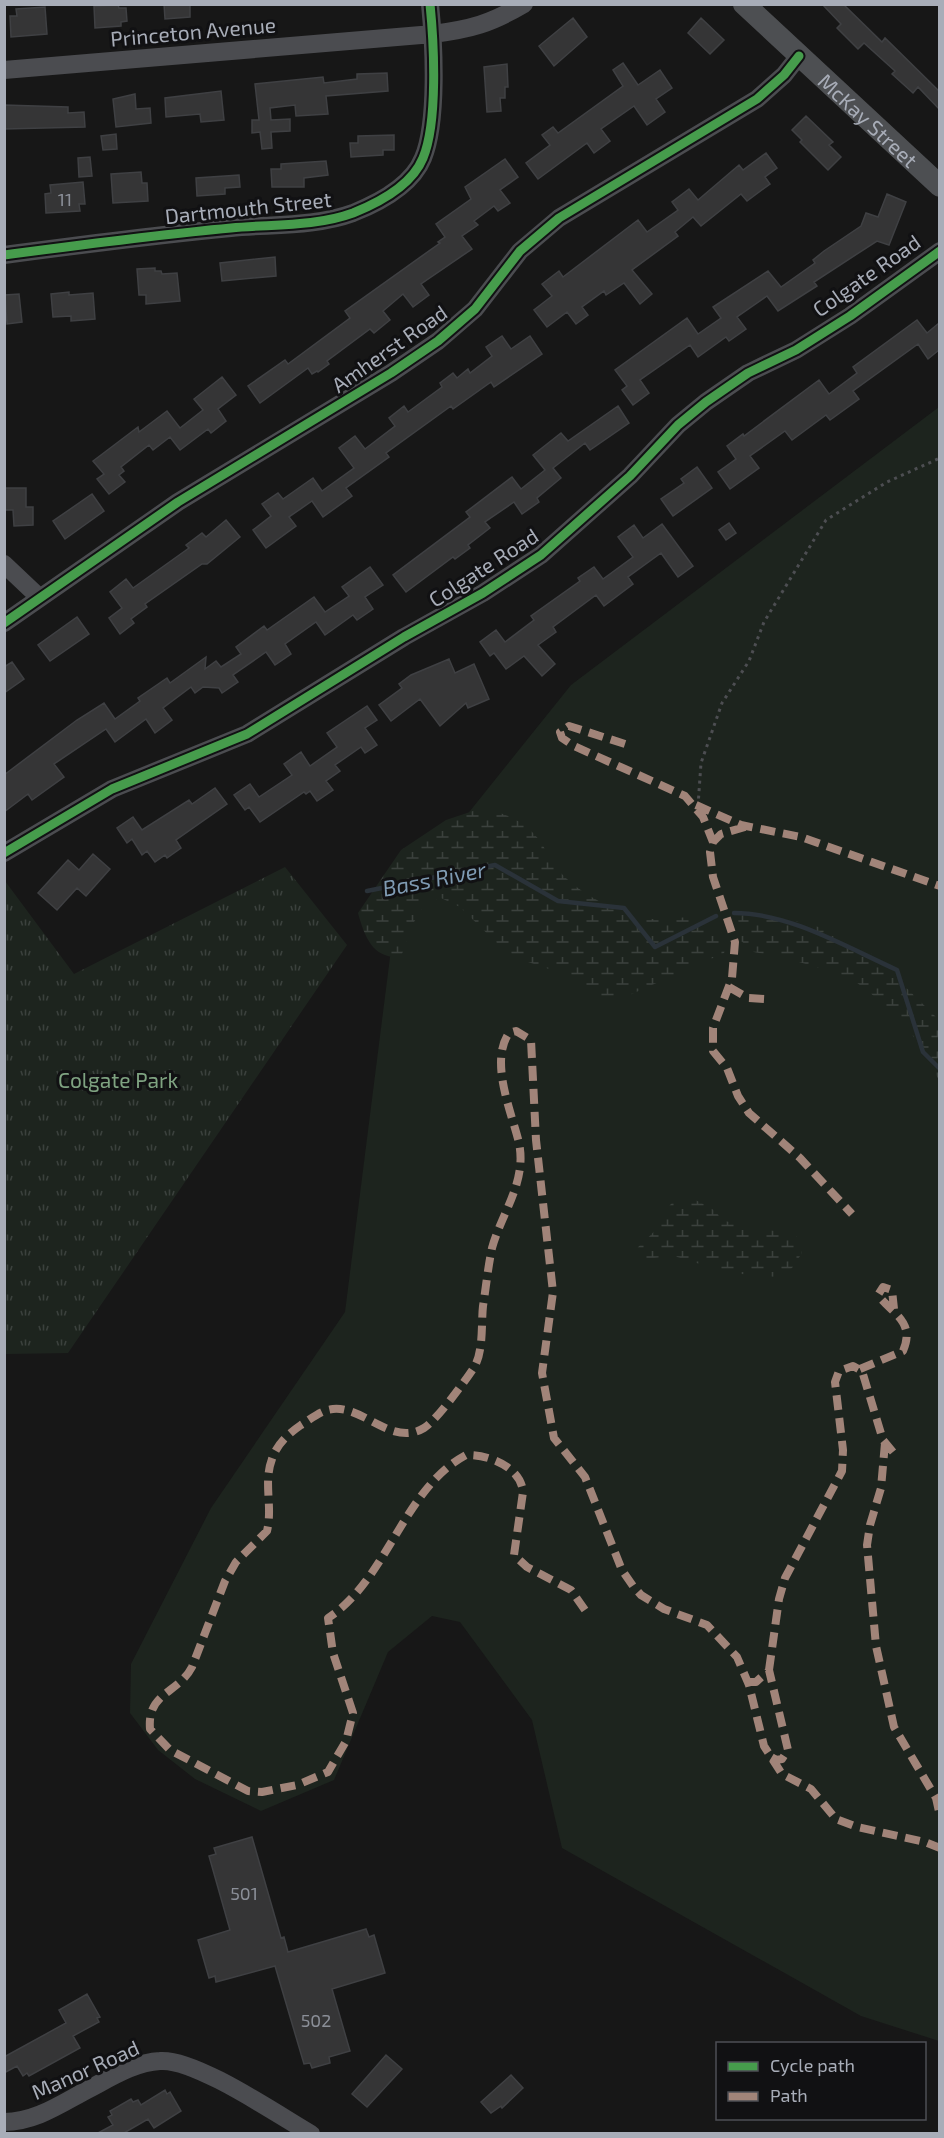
<svg xmlns="http://www.w3.org/2000/svg" width="944" height="2138" font-family="'Exo 2',sans-serif">
  <style>
    .green { fill: #1d241e }
    .wetland { fill: url(#wetland-marsh) }
    .park { fill: url(#park-tufts) }
    .lines { fill: none; stroke-linecap: round; stroke-linejoin: round }
    .stream { stroke: #2a3239; stroke-width: 4.5 }
    .building { fill: #353536; stroke: #3f4043; stroke-width: 1.5 }
    .path { stroke: #4d4e52; stroke-width: 3; stroke-dasharray: 3 4.5; stroke-linecap: butt }
    .minor { stroke: #4b4c50; stroke-width: 18 }
    .major { stroke: #4d4f52; stroke-width: 22 }
    .quiet { stroke: #a18479; stroke-width: 8; stroke-dasharray: 15 8; stroke-linecap: butt }
    .cycleway-casing { stroke: #111113; stroke-width: 13 }
    .cycleway { stroke: #469c4c; stroke-width: 9 }
    .labels { text-anchor: middle; dominant-baseline: central; stroke-width: 6; stroke-linejoin: round; paint-order: stroke }
    .number-label { font-size: 18px; fill: #8b8f98 }
    .street-label { font-size: 21px; fill: #a8adb8; stroke: #111113 }
    .park-label { font-size: 21px; fill: #7fa381; stroke: #111113 }
    .water-label { font-size: 22px; font-style: italic; fill: #7f9bb3; stroke: #111113 }
  </style>
  <defs>
    <pattern id="wetland-marsh" width="20" height="14" patternUnits="userSpaceOnUse" patternTransform="scale(1.5)"><rect width="20" height="14" fill="#1d241e"/><path d="M1 5h8M5 5V1M11 12h8M15 12V8" fill="none" stroke="#3b413d"/></pattern>
    <pattern id="park-tufts" width="24" height="20" patternUnits="userSpaceOnUse" patternTransform="scale(1.5)"><rect width="24" height="20" fill="#1d241e"/><path d="M3 7l-1-3M5 7V3M7 7l1-3M15 17l-1-3M17 17v-4M19 17l1-3" fill="none" stroke="#3b413d"/></pattern>
  </defs>
  <rect width="100%" height="100%" fill="#171717"/>
  <path class="green" d="M939,407V2041L861,2016L562,1848L532,1720L460,1622L432,1616L388,1652L334,1780L261,1811L195,1779L158,1750L130,1713L131,1664L211,1508L345,1312L397,902L571,685Z"/>
  <path class="wetland" d="M479,809C505,812 524,820 541,842C545,848 547,856 551,862C569,885 595,902 622,911C631,914 643,919 653,919C675,919 705,911 721,932C726,938 727,946 724,953L625,997L606,999L589,995L564,974L528,962L504,950L460,907L441,898L426,902L411,927L401,957C373,959 365,938 358,913L401,850L446,820Z
    M759,913L812,925L840,934L868,950L939,1020V1080L910,1031L879,1000L856,982L837,973L785,958L754,952L740,940L738,916Z
    M677,1198H691L710,1207L725,1221L757,1229L791,1233L797,1237L802,1253L792,1268L778,1277L729,1273L674,1256L644,1259L634,1257C636,1244 647,1241 655,1230C663,1218 665,1208 677,1198Z"/>
  <path class="park" d="M285,867L347,945L68,1353L5,1354V881L74,974Z"/>
  <g class="lines">
    <path class="stream" d="M367,891L495,865L558,901L624,908L655,947L716,916
      M734,913C790,913 846,947 897,970L923,1052L940,1069"/>
  </g>
  <path class="building" d="M164,4H190V17L165,19Z
    M822,4H843L882,42L885,38L939,91V109L918,87L913,93L892,74L895,71L864,43L858,49L837,28L841,24Z
    M118,5L119,8H126L127,21L121,22V26L95,28L94,6Z
    M45,7L47,34L11,37L10,16H17L16,9Z
    M573,18L587,37L554,66L539,46Z
    M701,18L724,40L710,54L688,33Z
    M623,63L638,85L660,70L672,88L656,99L665,112L647,125L634,106L601,129L610,141L594,153L587,143L538,179L526,163L550,145L542,135L553,127L558,133L623,86L613,70Z
    M507,64L508,87H505V98H500L501,111L487,112L484,67Z
    M387,73L388,91L326,96L328,114L296,116L295,105L270,108L271,120L290,119V131L271,132L272,148L262,149L260,132L252,133V120H259L255,84L323,77L324,83L357,79V74Z
    M221,91L224,120L201,122L200,114L166,117L165,98Z
    M135,94L136,109L150,108L151,123L116,127L113,99Z
    M4,105L68,107V113L84,112L85,127L4,129Z
    M806,116L833,142L829,145L841,157L828,170L800,142L802,140L792,130Z
    M116,134L117,149L103,150L101,136Z
    M394,135V150H383V155L351,157L350,143H358V136Z
    M766,153L777,168L765,177L770,184L747,201L741,194L701,226L693,217L675,232L678,236L632,270L652,294L640,304L624,283L606,295L604,291L582,307L588,315L576,324L567,312L547,327L534,310L552,296L542,284L559,271L563,277L638,220L647,232L678,210L672,202L689,189L698,200L739,165L743,170Z
    M90,157L92,176L79,177L78,158Z
    M505,159L518,177L500,190L510,203L498,211L494,206L474,221L478,225L462,236L472,249L421,284L429,295L413,307L403,294L383,311L390,320L374,333L370,329L327,361L329,364L318,372L317,371L312,374L308,368L260,403L248,386L285,360L288,364L350,318L345,311L440,243L438,242L445,237L436,224L471,199L465,187Z
    M326,161L328,175L304,178V187H272L271,169H281V164Z
    M141,172L142,183H147L148,201L113,203L111,174Z
    M239,175L240,187L225,188V194L197,196L196,178Z
    M83,182L85,204H79L80,211L46,213L45,194L51,193L50,185Z
    M887,194L906,202L889,245L877,241L814,282L817,286L778,311L767,296L737,317L746,329L729,341L726,337L698,357L690,345L640,380L649,393L633,405L622,390L627,386L615,370L687,318L698,334L721,318L713,307L768,271L781,287L815,263L813,260L824,251L861,226L866,213L878,217Z
    M275,257L276,276L222,281L220,263Z
    M155,268V271H161L162,274L177,273L180,301L146,304V295H139L137,269Z
    M69,292V295L93,293L95,319L71,321V316L53,317L51,294Z
    M19,294L22,322L7,324L5,295Z
    M917,320L927,333L939,323V350L928,359L918,344L853,391L859,399L830,420L826,415L792,440L785,431L750,456L759,468L730,489L718,472L736,459L727,446L743,434L744,436L819,380L829,394L857,373L853,367Z
    M502,336L511,349L530,336L542,354L494,387L491,382L453,409L451,406L386,453L389,457L346,488L352,496L323,517L312,501L289,517L296,526L266,548L253,530L271,516L262,504L278,493L283,499L313,478L322,491L354,468L339,448L355,436L365,449L395,426L389,418L404,406L408,412L442,387L440,383L453,373L457,378L468,369L470,373L492,356L486,347Z
    M222,377L236,395L218,409L226,421L211,433L208,429L180,450L170,437L153,450L149,445L121,467L124,471L119,475L125,482L109,494L97,479L104,474L93,461L138,427L139,432L167,411L180,428L203,410L194,399Z
    M618,406L629,423L590,450L585,443L553,468L561,478L537,498L539,502L522,514L514,502L485,522L490,528L468,545L470,548L455,559L453,557L406,592L393,575L470,517L466,512L512,477L521,489L545,470L533,455L561,433L568,441Z
    M697,467L712,488L673,516L661,499L684,483L681,479Z
    M4,488H26V507H33V525L14,526L13,510H4Z
    M92,494L104,511L65,539L53,521Z
    M226,520L240,537L207,564H202L145,604L147,607L131,619L134,623L120,634L109,618L122,608L110,592L126,579L133,588L189,548L186,545L202,533L206,537Z
    M729,523L736,533L726,540L719,530Z
    M662,524L693,566L678,577L661,553L628,577L633,584L604,606L596,595L553,627L556,632L538,645L555,664L542,676L524,656L506,669L494,653L490,656L480,642L496,630L505,642L534,620L531,616L580,581L578,578L594,567L603,579L633,557L618,537L634,525L643,538Z
    M370,567L383,585L365,597L373,609L357,620L353,615L325,635L316,622L285,644L291,654L275,665L266,652L233,675L238,682L222,693L219,688L203,687L195,693L191,687L163,708L172,720L155,733L146,719L115,742L106,729L54,764L64,777L32,800L28,794L4,812V775L77,720L104,703L115,719L140,701L138,698L167,678L170,683L206,657L205,669L216,661L221,667L241,654L236,647L264,626L267,630L314,597L325,612L349,596L342,587Z
    M77,617L89,634L50,661L38,645Z
    M449,659L455,673L474,664L489,699L468,708L466,703L440,726L420,699L391,721L379,705L402,688L399,684L411,675Z
    M12,662L24,679L4,693V667Z
    M367,706L377,720L365,728L377,745L365,753L361,747L335,765L340,771L326,781L333,790L317,801L310,791L306,794L304,792L260,822L249,807L245,810L234,795L250,784L259,797L292,775L284,764L301,752L310,766L337,747L327,733Z
    M215,788L227,804L176,840L181,848L167,858L165,855L155,862L147,851L142,855L132,839L127,843L117,828L133,817L142,830L189,800L192,804Z
    M93,854L110,869L86,896L77,888L57,910L38,893L68,860L79,870Z
    M252,1837L281,1938L284,1937L288,1952L366,1929L369,1937L374,1935L385,1973L332,1989L350,2051L329,2057L330,2063L312,2068L310,2063L304,2064L275,1966L216,1982L215,1976L209,1978L198,1940L230,1930L209,1856L216,1854L214,1848Z
    M87,1994L100,2017L97,2018L99,2022L73,2036L80,2048L29,2076L27,2073L23,2076L17,2066L4,2073V2057L66,2023L59,2010Z
    M386,2055L402,2069L367,2107L352,2094Z
    M511,2075L523,2088L502,2108L501,2106L491,2113L481,2102Z
    M165,2090L167,2094L170,2092L181,2111L154,2128L148,2119L124,2133H98L113,2125L108,2117L112,2115L110,2111L131,2099L133,2102L138,2100L141,2105Z"/>
  <g class="lines">
    <path class="path" d="M698,806L701,763L722,703L749,661L764,622L826,520L887,482L940,458"/>
    <path class="minor" d="M4,70L433,34C471,29 490,24 524,4
      M4,255C80,245 155,235 231,228C270,224 315,227 353,213C378,203 412,185 423,158C438,122 434,44 430,4
      M4,564L40,598
      M4,623L178,502L391,373L438,341L475,309L520,251L559,218L757,99L784,75L799,56
      M4,853L112,789L247,734L404,637L483,593L541,555L630,476L678,425L706,402L748,373L796,350L850,316L940,251
      M4,2122C36,2122 62,2103 89,2089C110,2078 135,2062 160,2061C195,2058 278,2115 311,2134"/>
    <path class="major" id="s1" d="M744,4L940,186"/>
    <path class="quiet" d="M625,744L569,726L560,732L562,738L574,746L685,796L703,817L713,842
      M696,805L741,825L801,837L940,886
      M745,827L721,834L713,842L710,852L713,877L735,942L732,978L713,1028V1051L727,1068L738,1096L749,1113L800,1158L852,1214
      M729,987L748,998L766,999
      M860,1369L903,1351C916,1321 891,1313 878,1295L883,1287L892,1290L894,1309
      M885,1443L881,1488L870,1525L867,1545L876,1646L894,1727L936,1798L940,1816
      M585,1610L571,1590L527,1567L514,1555L523,1492C521,1467 488,1454 466,1455C403,1489 388,1579 328,1618L333,1653L353,1713L346,1741L328,1772L297,1785L262,1792L248,1791L170,1750L150,1729C147,1692 178,1694 192,1667L225,1581L236,1562L267,1531C273,1506 263,1483 272,1459C277,1444 288,1434 301,1425C311,1419 321,1410 333,1409C364,1406 392,1447 424,1428C436,1421 465,1381 473,1369C484,1353 481,1324 483,1306C486,1287 488,1267 492,1248C502,1212 527,1182 519,1143C512,1113 489,1062 509,1033L516,1031L531,1040L536,1140L553,1292L542,1373L554,1438L585,1477L622,1570L633,1586L641,1595L664,1609L707,1625L737,1657L749,1685L764,1746L782,1774L811,1789L836,1819L857,1827L925,1842L940,1848
      M769,1670L779,1599L785,1578L842,1471L843,1450L835,1382L839,1371L853,1366L862,1371L883,1440L893,1452
      M748,1682H756L769,1670L788,1750L782,1759L776,1760L768,1755"/>
    <g class="cycleway-casing">
      <path id="cycleway" d="M4,255C80,245 155,235 231,228C270,224 315,227 353,213C378,203 412,185 423,158C438,122 434,44 430,4
        M4,623L178,502L391,373L438,341L475,309L520,251L559,218L757,99L784,75L799,56
        M4,853L112,789L247,734L404,637L483,593L541,555L630,476L678,425L706,402L748,373L796,350L850,316L940,251"/>
    </g>
    <use href="#cycleway" class="cycleway"/>
  </g>
  <g class="labels">
    <g class="number-label">
      <text x="65" y="199">11</text>
      <text x="244" y="1893">501</text>
      <text x="316" y="2020">502</text>
    </g>
    <g class="street-label">
      <text transform="translate(193 31) rotate(-5)">Princeton Avenue</text>
      <text stroke="none"><textPath href="#s1" startOffset="170">McKay Street</textPath></text>
      <text transform="translate(248 207) rotate(-6)">Dartmouth Street</text>
      <text transform="translate(866 275) rotate(-35)">Colgate Road</text>
      <text transform="translate(389 348) rotate(-35)">Amherst Road</text>
      <text transform="translate(483 567) rotate(-33)">Colgate Road</text>
      <text transform="translate(85 2069) rotate(-24)">Manor Road</text>
    </g>
    <g class="park-label">
      <text x="118" y="1079">Colgate Park</text>
    </g>
    <g class="water-label">
      <text transform="translate(434 878) rotate(-11)">Bass River</text>
    </g>
  </g>
  <rect width="944" height="2138" fill="none" stroke="#a8adb8" stroke-width="12"/>
  <rect x="716" y="2042" width="210" height="78" fill="#111113" stroke="#4d4f55" stroke-width="1.5"/>
  <rect x="728" y="2062" width="30" height="9" fill="#469c4c" stroke="#4d4f55" stroke-width="1.5"/>
  <text x="770" y="2072" font-size="18" fill="#a8adb8">Cycle path</text>
  <rect x="728" y="2092" width="30" height="9" fill="#a18479" stroke="#4d4f55" stroke-width="1.5"/>
  <text x="770" y="2102" font-size="18" fill="#a8adb8">Path</text>
</svg>
